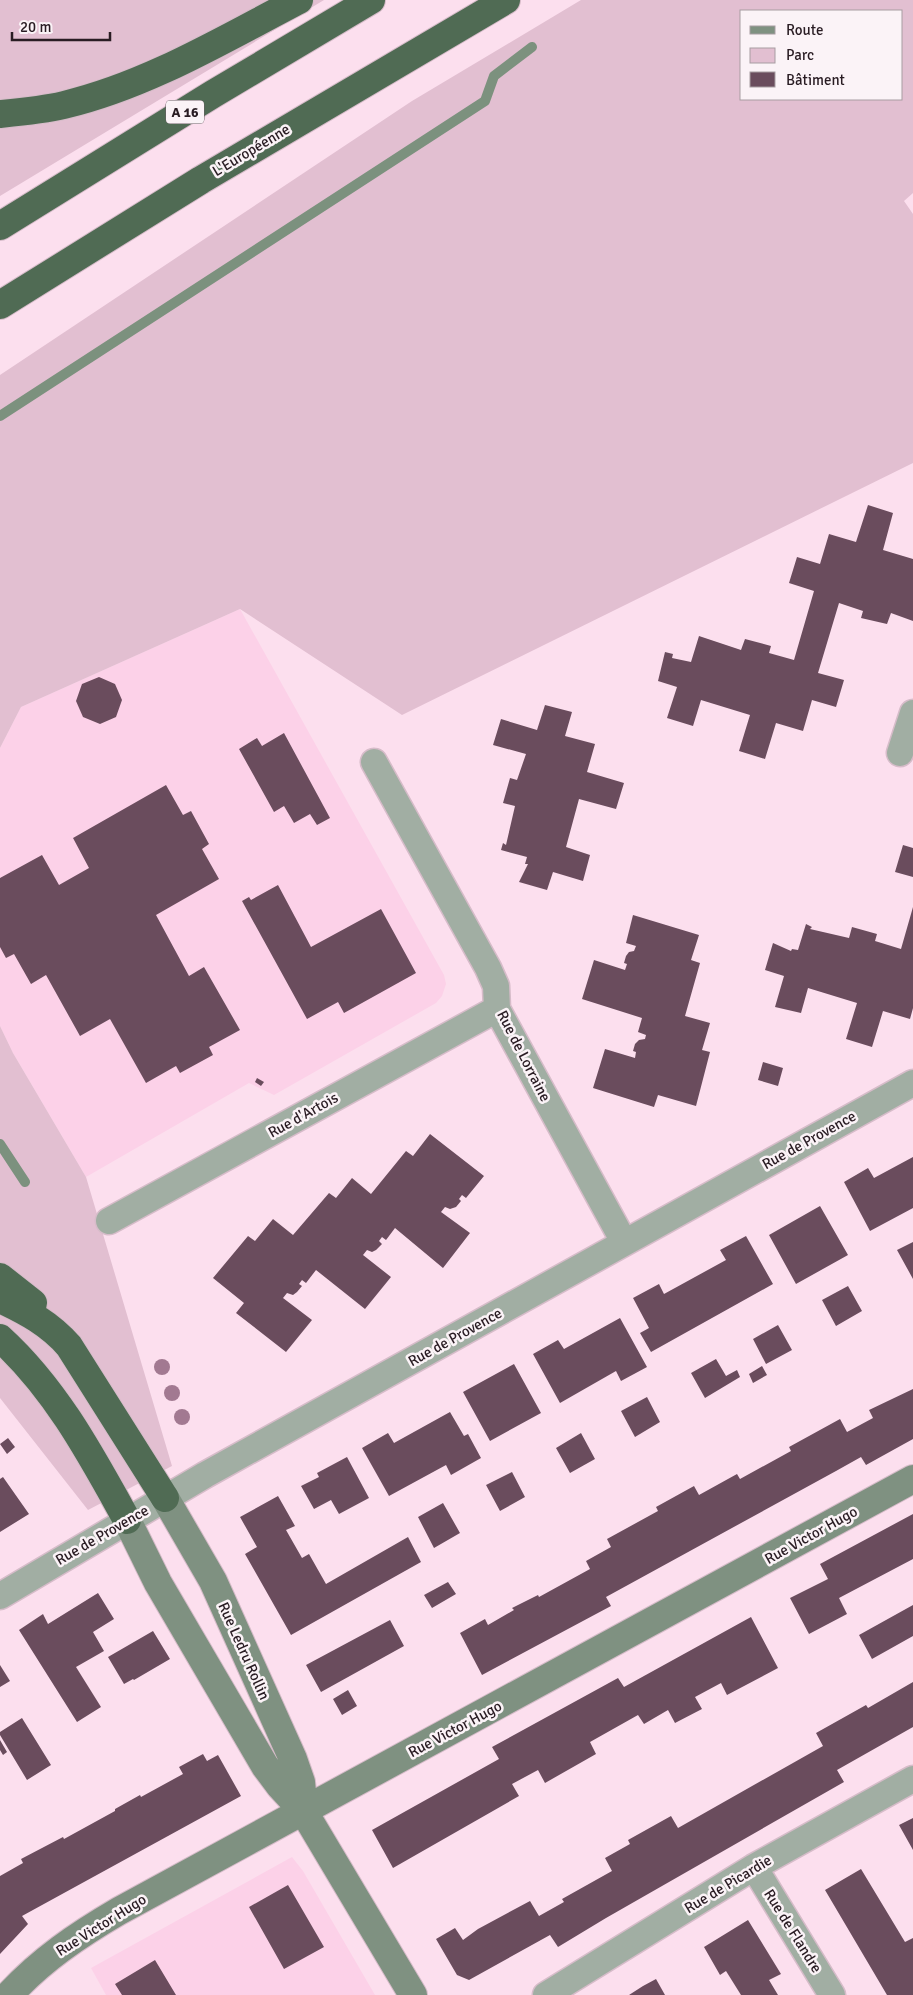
<svg xmlns="http://www.w3.org/2000/svg" width="913" height="1995" font-family="Signika,sans-serif">
  <style>
    .built { fill: #fcd1e8 }
    .green { fill: #e2bfd1; fill-rule: evenodd }
    .lines { fill: none; stroke-linecap: round; stroke-linejoin: round }
    .stream { stroke: #7c917e; stroke-width: 10 }
    .building { fill: #6a4c5d }
    .street-casing { stroke: #d6bcc9; stroke-width: 29 }
    .secondary-casing { stroke: #d6bcc9; stroke-width: 30 }
    .highway-casing { stroke: #d6bcc9; stroke-width: 30 }
    .street { stroke: #a1aea3; stroke-width: 26 }
    .secondary { stroke: #7f9181; stroke-width: 28 }
    .highway { stroke: #506b54; stroke-width: 28 }
    .tree { fill: #a27991 }
    .labels { text-anchor: middle; dominant-baseline: central; stroke-width: 5; stroke-linejoin: round; paint-order: stroke }
    .shield { fill: #fbf3f7; stroke: #685c63; stroke-width: 1 }
    .shield-label { font-size: 14px; font-weight: bold; fill: #291c23 }
    .street-label { font-size: 15px; fill: #291c23; stroke: #fbf3f7 }
  </style>
  <rect width="100%" height="100%" fill="#fcdfee"/>
  <path class="built" d="M240,609L444,975L446,984L442,996L436,1003L274,1095L249,1083L86,1177L13,1053L0,1026V748L21,707Z
    M292,1857L303,1871L375,1995H106L91,1968Z"/>
  <path class="green" d="M0,0H324L0,196Z
    M581,0H913V193L904,201L913,214V463L402,715L240,609L21,707L0,748V375L412,101ZM742,11H902V99H742Z
    M0,1026L13,1053L86,1177L172,1466L88,1510L0,1398Z"/>
  <g class="lines">
    <path class="stream" d="M0,416L485,101L494,76L532,47
      M0,1144L25,1182"/>
  </g>
  <path class="building" d="M868,505L893,513L883,550L913,559V621L891,613L887,624L861,618L863,611L839,603L818,673L844,680L836,707L812,700L803,731L776,723L765,759L739,751L750,715L701,700L693,726L667,718L677,687L658,681L665,652L673,654L672,658L691,662L699,636L741,650L745,639L771,646L769,653L794,660L814,591L789,583L797,557L820,564L829,534L856,542Z
    M99,677L115,684L122,700L116,717L100,724L83,717L76,701L82,684Z
    M545,705L572,712L565,736L595,744L587,772L624,783L616,809L579,799L566,847L590,855L583,881L553,872L547,890L519,882L528,864H525L527,857L501,850L503,843L506,845L515,806L503,803L510,778L517,780L526,754L493,745L501,719L537,730Z
    M284,733L330,818L317,825L310,814L294,823L284,806L274,812L239,749L257,738L262,746Z
    M166,785L183,815L191,811L209,844L202,849L219,879L156,915L189,976L204,967L240,1030L209,1047L213,1055L180,1073L176,1066L146,1083L110,1019L80,1036L46,975L31,984L14,954L6,958L0,947V878L42,855L59,885L89,868L73,838Z
    M903,845L913,848V877L895,872Z
    M278,885L311,947L381,909L416,973L344,1013L338,1002L307,1019L242,901L249,897L251,900Z
    M913,907V1008L910,1019L883,1011L872,1047L846,1039L857,1003L808,988L801,1013L775,1007L784,976L765,970L773,943L791,951L792,949L798,950L806,924L812,927L810,929L849,938L852,927L877,934L875,941L901,949Z
    M633,915L699,935L691,960L700,963L685,1016L710,1023L702,1050L710,1052L696,1106L658,1095L654,1107L593,1088L605,1049L635,1058L636,1052L633,1051L635,1044L639,1040L645,1039L646,1035L638,1032L642,1018L582,999L594,960L625,970L627,964L624,963L626,956L629,952L634,951L636,946L626,943Z
    M763,1062L783,1068L778,1086L758,1080Z
    M257,1078L264,1082L261,1086L255,1082Z
    M430,1134L484,1176L466,1198L462,1195L459,1199L461,1201L456,1207L450,1209L445,1207L441,1212L470,1233L443,1268L395,1228L386,1240L382,1237L379,1241L382,1244L376,1250L372,1252L367,1250L363,1255L391,1277L365,1309L316,1270L306,1283L302,1280L299,1284L302,1286L297,1292L293,1295L287,1293L283,1298L312,1320L286,1352L236,1313L244,1303L213,1278L248,1236L255,1241L273,1219L293,1235L329,1193L336,1198L352,1178L371,1194L406,1151L413,1156Z
    M913,1157V1208L870,1231L844,1182L868,1168L874,1178Z
    M820,1206L848,1255L796,1284L769,1235Z
    M746,1236L773,1284L651,1352L640,1333L649,1328L633,1298L659,1284L664,1294L726,1260L720,1250Z
    M913,1242V1279L897,1250Z
    M848,1286L862,1311L836,1326L822,1300Z
    M620,1318L647,1367L621,1381L616,1371L560,1403L533,1354L558,1340L564,1349Z
    M778,1325L792,1350L766,1364L753,1339Z
    M716,1359L726,1376L737,1370L740,1377L705,1398L691,1373Z
    M514,1364L541,1413L490,1441L463,1392Z
    M762,1366L767,1375L753,1383L749,1374Z
    M913,1389V1439L866,1465L861,1457L836,1471L606,1597L611,1606L482,1675L460,1633L485,1619L488,1625L514,1610L512,1608L538,1595L539,1597L590,1569L586,1561L611,1547L607,1539L658,1511L656,1507L694,1486L699,1495L737,1474L740,1479L791,1451L789,1447L840,1419L847,1432L873,1418L869,1410Z
    M647,1397L660,1422L635,1437L621,1411Z
    M450,1412L464,1436L468,1434L481,1458L451,1475L446,1465L389,1496L362,1448L388,1433L394,1443Z
    M581,1433L595,1459L570,1473L556,1448Z
    M8,1438L15,1447L7,1454L0,1444Z
    M347,1457L369,1498L339,1514L331,1500L314,1509L301,1486L319,1477L317,1473Z
    M512,1472L525,1497L500,1511L486,1485Z
    M3,1477L29,1514L0,1532V1479Z
    M278,1496L295,1526L286,1530L302,1558L309,1554L326,1584L408,1537L421,1562L291,1635L245,1554L257,1547L240,1517Z
    M443,1503L460,1533L434,1548L418,1517Z
    M913,1514V1559L839,1598L847,1614L809,1634L790,1598L828,1579L820,1564Z
    M448,1582L456,1594L432,1608L424,1595Z
    M98,1593L114,1619L93,1632L104,1651L76,1667L101,1707L77,1722L19,1630L43,1614L48,1624Z
    M913,1605V1636L872,1659L859,1635Z
    M751,1617L778,1668L727,1695L721,1683L695,1697L702,1709L675,1723L668,1710L644,1724L638,1715L590,1742L596,1754L545,1783L538,1770L512,1784L519,1796L393,1868L372,1830L499,1759L492,1747L618,1678L624,1687Z
    M390,1620L404,1646L321,1692L306,1665Z
    M153,1631L170,1659L134,1680L133,1679L124,1684L108,1657Z
    M0,1665L10,1681L0,1687Z
    M913,1682V1727L837,1770L844,1782L606,1918L558,1947L550,1935L469,1980L457,1975L436,1939L455,1928L463,1940L478,1929L530,1901L539,1916L564,1902L562,1899L612,1871L605,1858L630,1844L628,1840L671,1816L678,1828L823,1746L816,1733L866,1705L868,1708Z
    M348,1690L357,1706L342,1715L333,1699Z
    M22,1718L51,1765L27,1780L0,1735V1732Z
    M0,1740L7,1752L3,1755L0,1750Z
    M203,1754L207,1761L218,1755L241,1796L22,1916L28,1924L0,1954V1876L23,1863L21,1859L63,1837L64,1839L115,1811V1809L140,1795L141,1797L183,1774L179,1767Z
    M913,1818V1850L899,1825Z
    M861,1869L905,1942L913,1938V1995H887L825,1890Z
    M288,1885L324,1947L284,1969L249,1907Z
    M748,1920L781,1974L769,1980L778,1995H741L726,1971L720,1975L704,1947Z
    M155,1960L176,1995H122L115,1984Z
    M656,1979L665,1995H629L643,1986Z"/>
  <g class="lines">
    <g class="street-casing">
      <path id="street" d="M900,753L913,713
        M374,762L488,968L496,986L497,1009L624,1242
        M109,1221L497,1009
        M0,1596L205,1475L913,1083
        M754,1867L832,1995
        M546,1995L754,1867L913,1779"/>
    </g>
    <g class="secondary-casing">
      <path id="secondary" d="M165,1498L213,1581L293,1759L301,1782L304,1812
        M127,1520L158,1583L265,1766L280,1786L304,1812L413,1995
        M9,1995C41,1960 78,1935 119,1911L913,1479"/>
    </g>
    <g class="highway-casing">
      <path id="highway" d="M0,114C21,112 43,110 64,105C148,85 224,39 299,0
        M0,226L213,94L371,0
        M0,305L201,180L506,0
        M0,1277L33,1303
        M0,1299C26,1311 50,1324 69,1346L165,1498
        M0,1338C56,1389 91,1455 127,1520"/>
    </g>
    <use href="#street" class="street"/>
    <use href="#secondary" class="secondary"/>
    <use href="#highway" class="highway"/>
  </g>
  <g class="tree">
    <circle cx="162" cy="1367" r="8"/>
    <circle cx="172" cy="1393" r="8"/>
    <circle cx="182" cy="1417" r="8"/>
  </g>
  <g class="labels">
    <rect class="shield" x="166" y="100.5" width="38" height="23" rx="4"/>
    <g class="shield-label">
      <text x="185" y="112">A 16</text>
    </g>
    <g class="street-label">
      <text transform="translate(251 150) rotate(-31)">L'Européenne</text>
      <text transform="translate(524 1056) rotate(63)">Rue de Lorraine</text>
      <text transform="translate(303 1115) rotate(-29)">Rue d'Artois</text>
      <text transform="translate(809 1140) rotate(-29)">Rue de Provence</text>
      <text transform="translate(455 1337) rotate(-29)">Rue de Provence</text>
      <text transform="translate(102 1535) rotate(-30)">Rue de Provence</text>
      <text transform="translate(811 1535) rotate(-29)">Rue Victor Hugo</text>
      <text transform="translate(244 1651) rotate(66)">Rue Ledru Rollin</text>
      <text transform="translate(455 1729) rotate(-28)">Rue Victor Hugo</text>
      <text transform="translate(728 1884) rotate(-31)">Rue de Picardie</text>
      <text transform="translate(101 1925) rotate(-32)">Rue Victor Hugo</text>
      <text transform="translate(793 1931) rotate(58)">Rue de Flandre</text>
    </g>
  </g>
  <rect x="740" y="10" width="162" height="90" fill="#fbf3f7" stroke="#a79da2"/>
  <rect x="750" y="26" width="25" height="8" fill="#7f9181" stroke="#a79da2"/>
  <text x="786" y="35" font-size="15" fill="#291c23">Route</text>
  <rect x="750" y="48" width="25" height="15" fill="#e2bfd1" stroke="#a79da2"/>
  <text x="786" y="60" font-size="15" fill="#291c23">Parc</text>
  <rect x="750" y="72" width="25" height="15" fill="#6a4c5d" stroke="#a79da2"/>
  <text x="786" y="85" font-size="15" fill="#291c23">Bâtiment</text>
  <path d="M12 32v8h98v-8" fill="none" stroke="#291c23" stroke-width="2.5"/>
  <text x="20" y="32" font-size="15" fill="#291c23" stroke="#fbf3f7" stroke-width="4" paint-order="stroke">20 m</text>
</svg>
